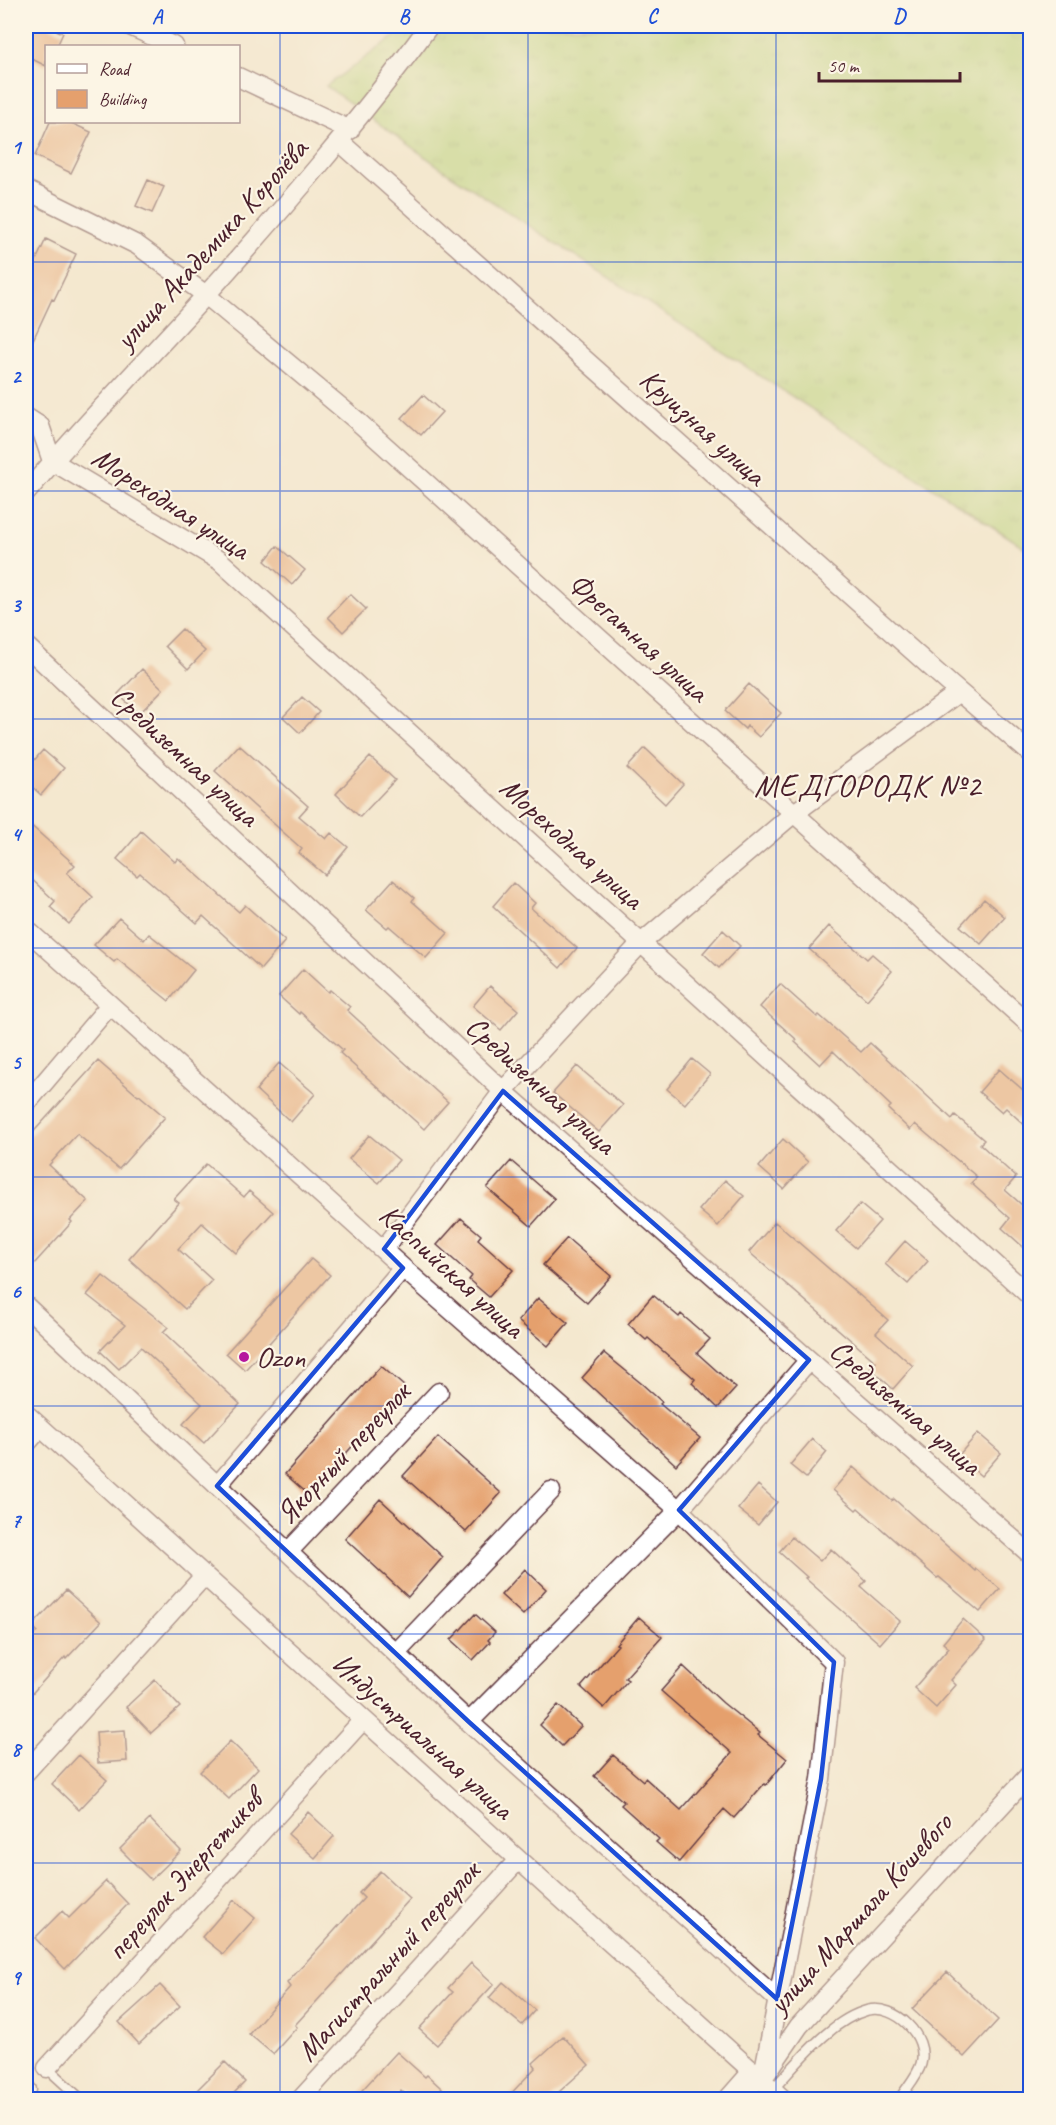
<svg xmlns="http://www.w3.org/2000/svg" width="1056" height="2125" font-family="Caveat,sans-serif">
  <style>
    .grass { fill: url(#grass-tufts); stroke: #807952; stroke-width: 1.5 }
    .building { fill: #e5a06d }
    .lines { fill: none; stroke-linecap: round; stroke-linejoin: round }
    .lane-casing { stroke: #643d44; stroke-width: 12 }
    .street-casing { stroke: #643d44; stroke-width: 21 }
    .secondary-casing { stroke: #643d44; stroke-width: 30 }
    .lane { stroke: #fff; stroke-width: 9 }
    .street { stroke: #fff; stroke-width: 18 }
    .secondary { stroke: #fff; stroke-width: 27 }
    .marked { fill: none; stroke: #1d4ed8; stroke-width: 4.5; stroke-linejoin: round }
    .grid { fill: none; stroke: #1d4ed8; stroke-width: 1.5; stroke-opacity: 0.55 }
    .poi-dot { fill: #b5179e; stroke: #fcf5e5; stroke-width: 2 }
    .labels { text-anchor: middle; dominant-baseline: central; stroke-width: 4.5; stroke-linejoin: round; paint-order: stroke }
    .street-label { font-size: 30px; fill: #4a1f2b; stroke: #fcf5e5 }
    .poi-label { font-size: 30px; fill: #4a1f2b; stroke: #fcf5e5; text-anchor: start }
    .neighbourhood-label { font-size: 32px; letter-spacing: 1.5px; fill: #4a1f2b; stroke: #fcf5e5 }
    .neatline { fill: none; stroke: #1d4ed8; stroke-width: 2 }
    .grid-label { font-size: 20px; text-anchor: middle; font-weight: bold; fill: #1d4ed8 }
  </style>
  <defs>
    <pattern id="grass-tufts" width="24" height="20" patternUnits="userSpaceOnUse" patternTransform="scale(1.5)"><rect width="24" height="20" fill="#b6d379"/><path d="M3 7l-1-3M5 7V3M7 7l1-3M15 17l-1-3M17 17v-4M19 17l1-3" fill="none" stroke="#9eb569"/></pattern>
  </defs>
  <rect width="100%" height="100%" fill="#fcf5e5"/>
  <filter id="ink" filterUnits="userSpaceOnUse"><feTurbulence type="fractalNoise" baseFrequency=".0167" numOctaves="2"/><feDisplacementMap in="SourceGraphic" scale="12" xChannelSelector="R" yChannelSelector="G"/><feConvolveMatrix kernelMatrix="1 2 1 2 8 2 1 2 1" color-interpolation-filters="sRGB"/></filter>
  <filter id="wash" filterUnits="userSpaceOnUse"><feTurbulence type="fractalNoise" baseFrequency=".008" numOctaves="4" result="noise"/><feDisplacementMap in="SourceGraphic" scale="24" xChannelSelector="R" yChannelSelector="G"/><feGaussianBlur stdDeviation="1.35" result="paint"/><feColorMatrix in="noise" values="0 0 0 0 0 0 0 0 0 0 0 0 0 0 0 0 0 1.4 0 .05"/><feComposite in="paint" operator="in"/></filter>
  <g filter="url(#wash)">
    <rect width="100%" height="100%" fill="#f4e8cf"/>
    <path class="grass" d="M409,26H1030V551L448,173L326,86Z"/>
    <g id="blocks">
      <path class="building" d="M26,26H47L63,33L57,46H46V66L26,56Z
        M50,122H69L91,132L71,173L35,156Z
        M148,180L164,187L152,213L136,206Z
        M46,239L76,254L54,300L52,299L26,355V282Z
        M423,395L442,412L421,435L402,418Z
        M277,546L305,570L292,585L265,561Z
        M350,594L366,609L343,632L328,617Z
        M182,629L205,651L188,669L165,646Z
        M142,669L163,689L139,714L118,694Z
        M749,684L781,713L759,737L747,726L745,729L725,711Z
        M302,697L319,712L300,733L283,717Z
        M239,745L308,806L299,816L326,839L331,833L348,847L325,875L299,853L302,849L215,771Z
        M645,748L683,784L665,804L627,768Z
        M43,750L64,768L41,795L26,781V770Z
        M370,757L395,780L360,817L336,794Z
        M26,821L75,865L67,873L93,897L69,924L50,907L55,901L26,874Z
        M141,831L175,862L178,858L239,912L245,905L285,941L261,969L203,916L197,923L140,873L137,876L117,859Z
        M393,880L414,898L412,901L448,933L426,958L389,926L387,928L366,910Z
        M513,883L535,903L531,908L577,948L560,968L493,906Z
        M984,899L1005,917L981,944L960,926Z
        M119,918L144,940L149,934L194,970L169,1001L117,959L114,962L94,945Z
        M829,926L867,959L872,954L892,971L867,1000L809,949Z
        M723,930L740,946L719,968L703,953Z
        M303,969L328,992L330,990L350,1007L347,1010L448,1102L424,1129L340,1053L343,1050L300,1012L299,1014L279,996Z
        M780,984L817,1017L819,1015L861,1052L870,1043L952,1119L955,1115L984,1140L980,1144L1016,1177L1005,1190L1030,1212V1253L1002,1228L1010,1218L971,1183L977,1177L915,1124L910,1130L888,1109L891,1106L833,1051L820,1065L795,1042L797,1040L760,1007Z
        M490,986L518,1010L501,1030L473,1006Z
        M692,1059L710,1074L685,1104L667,1089Z
        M98,1061L138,1096L139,1095L165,1117L119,1169L77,1134L49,1165L88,1201L70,1220L72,1222L33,1265L26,1258V1140Z
        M279,1063L315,1094L291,1122L256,1090Z
        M577,1066L623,1105L599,1132L553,1093Z
        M999,1069L1030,1096V1130L1006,1108L1002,1112L979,1092Z
        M369,1135L399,1160L379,1183L349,1159Z
        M783,1139L808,1162L784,1189L759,1167Z
        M511,1161L555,1199L531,1226L487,1188Z
        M206,1164L244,1197L249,1191L273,1212L236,1253L202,1223L178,1249L212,1280L185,1309L129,1259L179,1203L174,1199Z
        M725,1180L744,1196L718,1226L699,1210Z
        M860,1204L880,1221L856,1248L836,1231Z
        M461,1218L481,1235L478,1239L513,1270L489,1297L469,1280L472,1276L437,1245Z
        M775,1222L888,1320L876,1333L913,1366L893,1389L870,1368L876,1362L749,1252Z
        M567,1238L611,1276L587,1303L543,1265Z
        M905,1241L928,1261L908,1284L885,1264Z
        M311,1259L330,1275L245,1370L226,1353Z
        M103,1276L168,1327L163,1332L240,1404L204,1443L183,1424L202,1404L141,1347L119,1369L100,1351L125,1325L87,1295Z
        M653,1295L679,1317L681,1314L710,1339L697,1353L736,1388L718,1408L692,1383L695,1379L648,1338L646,1340L628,1324Z
        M538,1298L568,1323L548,1346L518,1321Z
        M604,1353L642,1384L662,1402L660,1404L700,1438L676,1465L582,1378Z
        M381,1366L405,1387L309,1495L285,1474Z
        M978,1433L1001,1453L981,1476L958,1456Z
        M438,1437L501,1493L466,1532L403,1476Z
        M812,1439L827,1452L806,1478L790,1465Z
        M853,1467L892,1501L894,1499L975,1571L976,1569L1000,1589L980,1612L939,1577L937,1578L858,1508L856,1510L833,1490Z
        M758,1485L777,1502L758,1525L738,1509Z
        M380,1499L443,1557L408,1597L345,1539Z
        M792,1537L820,1561L831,1549L866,1581L861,1587L900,1621L880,1644L805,1578L807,1577L779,1552Z
        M525,1569L546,1589L523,1615L501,1595Z
        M66,1590L101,1622L66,1659L65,1657L26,1700V1643L37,1631L32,1626Z
        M475,1614L495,1632L488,1640L490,1642L473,1660L451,1640Z
        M639,1617L662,1637L625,1678L628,1680L604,1708L581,1687L618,1645L616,1644Z
        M963,1619L986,1640L951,1680L956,1685L936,1708L914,1688L949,1648L943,1643Z
        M683,1666L723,1703L760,1733L758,1735L787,1759L766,1785L764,1784L734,1818L724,1809L679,1862L656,1842L659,1839L621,1805L624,1802L594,1776L613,1755L643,1781L645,1778L681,1810L732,1753L661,1691Z
        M155,1680L180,1707L151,1733L126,1707Z
        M558,1705L581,1726L562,1746L540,1725Z
        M125,1730L127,1761L98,1763L96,1732Z
        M230,1741L258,1768L229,1799L200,1772Z
        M79,1755L107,1780L79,1810L52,1784Z
        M308,1812L334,1836L315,1858L288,1834Z
        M150,1819L181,1851L151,1880L120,1849Z
        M380,1871L410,1899L295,2025L297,2027L273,2054L249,2034L290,1987L287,1983L364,1898L359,1893Z
        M106,1881L128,1904L65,1969L35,1938L62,1911L69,1918Z
        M234,1900L255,1918L223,1954L202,1937Z
        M471,1963L494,1984L437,2045L419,2029L453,1992L448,1988Z
        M947,1972L998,2020L964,2057L912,2009Z
        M503,1982L535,2010L522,2025L489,1998Z
        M160,1985L180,2006L139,2044L119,2022Z
        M563,2036L589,2065L550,2100H505L536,2067L533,2063Z
        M397,2052L425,2077L427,2075L454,2100H411L401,2090L392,2100H353Z
        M225,2062L245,2082L227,2100H187Z"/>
    </g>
  </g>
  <g filter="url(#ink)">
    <use href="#blocks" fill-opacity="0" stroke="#643d44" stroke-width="1.5"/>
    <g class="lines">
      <g class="lane-casing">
        <path id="lane" d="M47,2068L82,2100
          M772,2090C798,2063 830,2020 868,2010C895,2004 929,2036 921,2064C917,2077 906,2088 899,2100"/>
      </g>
      <g class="street-casing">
        <path id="street" d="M130,26L174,46
          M238,77L350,130
          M340,142L951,685L1030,753
          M26,190L137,245L206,295L355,419L1030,1025
          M26,417L40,426L52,461L220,561L1030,1296
          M26,493C83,425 146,361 206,295C284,208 360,120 429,26
          M26,646L503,1091L1030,1554
          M26,929L403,1268L679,1510L834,1662L821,1779L762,2080
          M26,1104L110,1005
          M384,1249L503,1091L640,944L793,814L959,692
          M26,1306L469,1722
          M26,1414L784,2100
          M26,1444L40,1428
          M217,1486L403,1268
          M288,1552L439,1392
          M396,1653L551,1491
          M26,1772L204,1576
          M777,1999L469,1722L679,1510L809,1360
          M47,2068L363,1720
          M766,2074L799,2026L1030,1774
          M26,2091L27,2090
          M300,2100L518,1860"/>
      </g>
      <g class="secondary-casing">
        <path id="secondary" d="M733,2100L755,2075"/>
      </g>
      <use href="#lane" class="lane"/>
      <use href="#street" class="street"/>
      <use href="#secondary" class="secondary"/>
    </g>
  </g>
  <path d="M0 0H1056V2125H0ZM503,1091L809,1360L679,1510L834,1662L821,1779L777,1999L469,1722L217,1486L403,1268L384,1249Z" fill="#f4e8cf" fill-opacity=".55" fill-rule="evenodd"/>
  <path class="marked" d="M503,1091L809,1360L679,1510L834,1662L821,1779L777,1999L469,1722L217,1486L403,1268L384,1249Z"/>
  <path class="grid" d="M280,26V2100M528,26V2100M776,26V2100M26,262H1030M26,491H1030M26,719H1030M26,948H1030M26,1177H1030M26,1406H1030M26,1634H1030M26,1863H1030"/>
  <circle class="poi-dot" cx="244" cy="1357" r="6"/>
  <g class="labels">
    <g class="street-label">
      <text transform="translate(211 244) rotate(-48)">улица Академика Королёва</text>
      <text transform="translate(703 427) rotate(42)">Круизная улица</text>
      <text transform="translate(171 503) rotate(33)">Мореходная улица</text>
      <text transform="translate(639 637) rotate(42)">Фрегатная улица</text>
      <text transform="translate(185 756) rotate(43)">Средиземная улица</text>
      <text transform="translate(572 843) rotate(42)">Мореходная улица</text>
      <text transform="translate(541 1085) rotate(42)">Средиземная улица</text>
      <text transform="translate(452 1271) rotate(42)">Каспийская улица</text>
      <text transform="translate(906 1407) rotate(41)">Средиземная улица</text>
      <text transform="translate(343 1453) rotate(-47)">Якорный переулок</text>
      <text transform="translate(423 1736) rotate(42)">Индустриальная улица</text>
      <text transform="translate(184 1875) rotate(-48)">переулок Энергетиков</text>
      <text transform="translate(860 1913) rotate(-48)">улица Маршала Кошевого</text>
      <text transform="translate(388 1961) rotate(-48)">Магистральный переулок</text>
    </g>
    <g class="poi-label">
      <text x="256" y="1357">Ozon</text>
    </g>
    <g class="neighbourhood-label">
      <text x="868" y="785">МЕДГОРОДК №2</text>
    </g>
  </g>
  <rect width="1056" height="2125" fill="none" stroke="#fcf5e5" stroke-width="66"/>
  <rect x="45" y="45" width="195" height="78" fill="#fcf5e5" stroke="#b59f9b" stroke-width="1.5"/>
  <rect x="57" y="64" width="30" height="9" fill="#ffffff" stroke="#b59f9b" stroke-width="1.5"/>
  <text x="99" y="75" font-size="18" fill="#4a1f2b">Road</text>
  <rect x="57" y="90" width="30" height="18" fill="#e5a06d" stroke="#b59f9b" stroke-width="1.5"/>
  <text x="99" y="105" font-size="18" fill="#4a1f2b">Building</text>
  <path d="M819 72v9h141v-9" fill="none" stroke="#4a1f2b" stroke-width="3"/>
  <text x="828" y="72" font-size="18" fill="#4a1f2b" stroke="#fcf5e5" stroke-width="4.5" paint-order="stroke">50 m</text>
  <rect x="33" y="33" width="990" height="2059" class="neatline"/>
  <g class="grid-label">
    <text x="157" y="23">A</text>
    <text x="404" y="23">B</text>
    <text x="652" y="23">C</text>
    <text x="899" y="23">D</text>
    <text x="16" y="154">1</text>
    <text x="16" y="383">2</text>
    <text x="16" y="612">3</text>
    <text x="16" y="841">4</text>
    <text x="16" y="1069">5</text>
    <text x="16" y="1298">6</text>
    <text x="16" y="1527">7</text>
    <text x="16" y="1756">8</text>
    <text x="16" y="1984">9</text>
  </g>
</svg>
